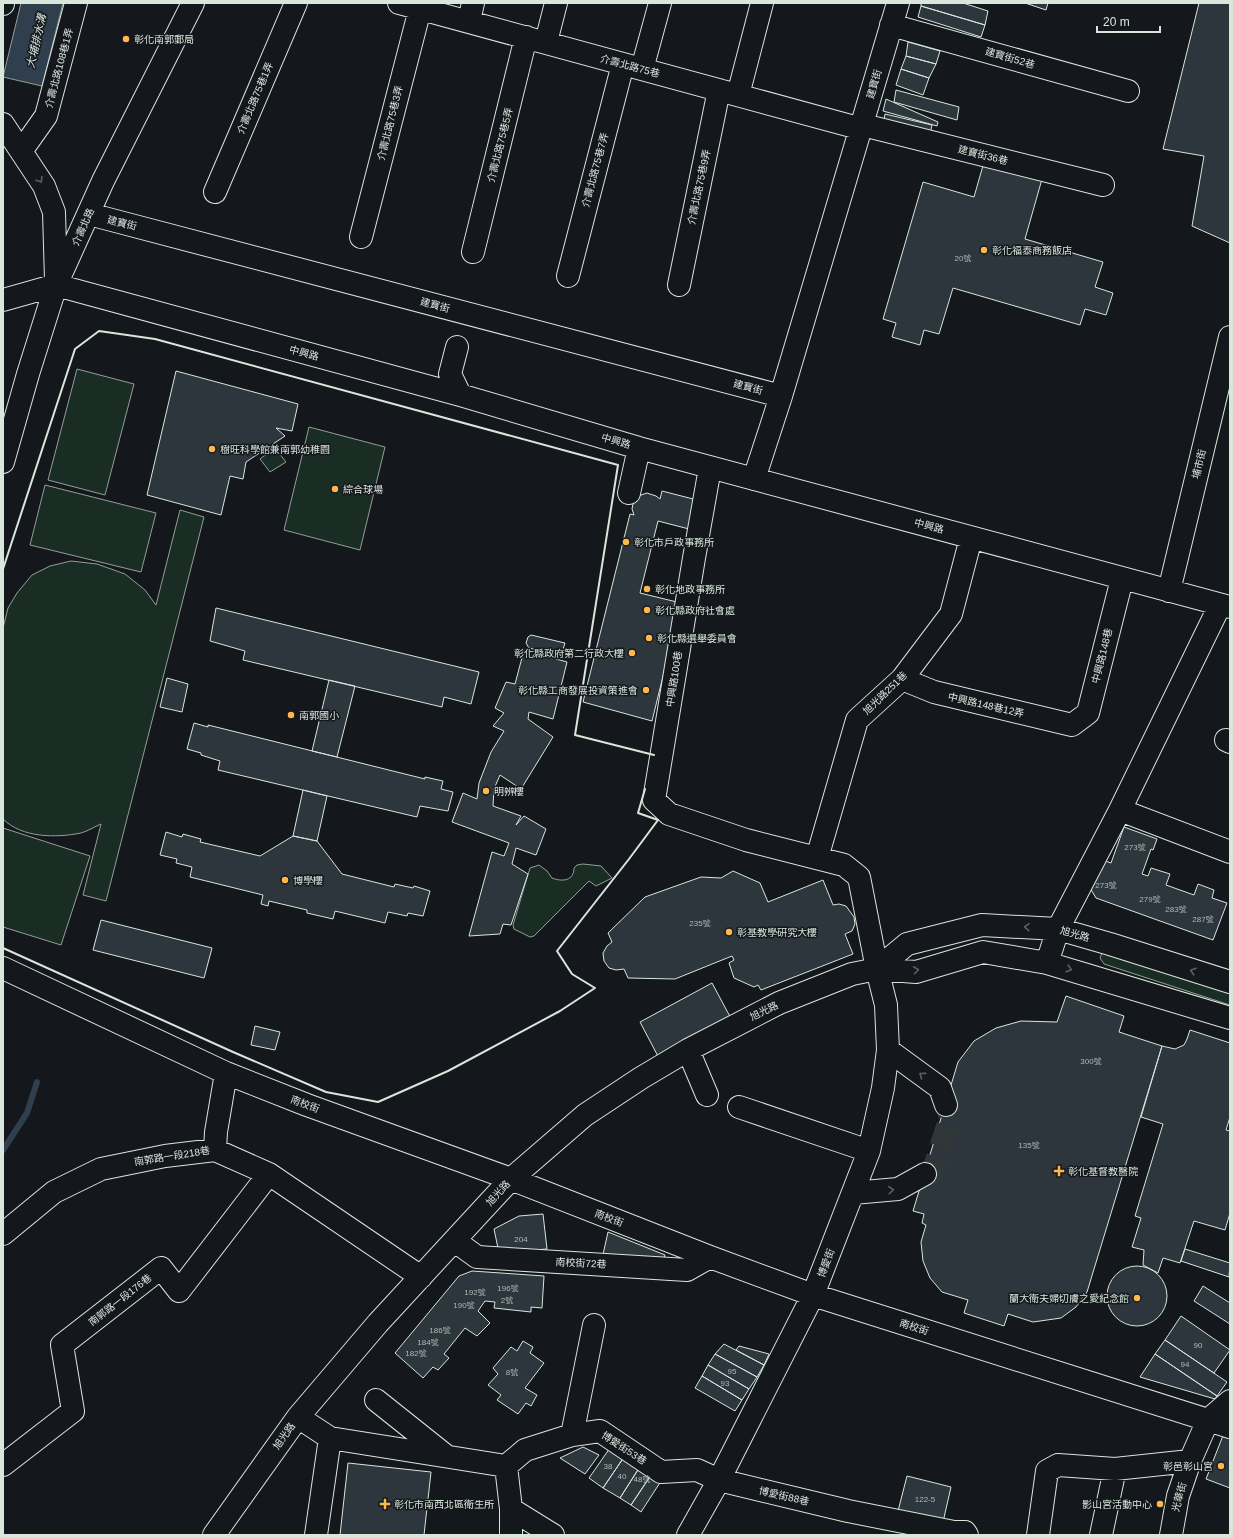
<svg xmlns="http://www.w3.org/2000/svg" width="1233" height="1538" font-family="Helvetica,'Noto Sans TC',sans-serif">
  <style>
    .green { fill: #1a2d24; stroke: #939e99 }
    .water { fill: #2f3f4d; stroke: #939e99 }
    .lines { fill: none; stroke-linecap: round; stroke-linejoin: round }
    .stream { stroke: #2f3f4d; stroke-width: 6 }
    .building { fill: #2c363c; stroke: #d8e6dc }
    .minor-tunnel { stroke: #313739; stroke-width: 22; stroke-dasharray: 22 11; stroke-linecap: butt }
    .minor-casing { stroke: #d8e6dc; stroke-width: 24 }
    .minor { stroke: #14181c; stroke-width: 22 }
    .wall { stroke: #d8e6dc; stroke-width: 2 }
    .oneway { stroke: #59605f }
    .poi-dot { fill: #ffb74d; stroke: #14181c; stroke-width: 1.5 }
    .labels { text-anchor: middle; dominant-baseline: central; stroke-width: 3; stroke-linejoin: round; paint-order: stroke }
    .number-label { font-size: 8px; fill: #adbab4 }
    .poi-label { font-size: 10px; fill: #d8e6dc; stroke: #14181c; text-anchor: start }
    .street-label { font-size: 10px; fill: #d8e6dc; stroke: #14181c }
    .water-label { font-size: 11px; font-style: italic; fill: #d8e6dc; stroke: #14181c }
  </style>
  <rect width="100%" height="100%" fill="#14181c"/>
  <path class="green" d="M77,369L134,384L105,495L48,480Z
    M309,427L385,447L360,550L284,530Z
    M275,448L286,462L270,472L260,459Z
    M45,485L156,513L141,572L30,545Z
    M180,510L204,517L106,901L83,895L101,824C94,827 88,831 81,833C56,838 22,838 3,819V628L8,608L17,593L32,575L50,566L71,561L97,564L125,574L145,590L156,605Z
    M3,828L90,856L61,945L3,927Z
    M583,864L601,866L612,878L596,886L589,881L534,936L530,937L514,929L513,925L530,868L539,865L547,871L552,878C562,882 574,881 574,868L577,865Z
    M1102,953L1230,992V1005L1104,964L1100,958Z"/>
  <path class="water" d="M21,3H63L42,86L3,77Z"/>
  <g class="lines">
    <path class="stream" d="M3,1150L27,1113L37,1082"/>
  </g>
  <path class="building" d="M921,3H963L988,11L985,25L921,6Z
    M1025,3H1048L1046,10Z
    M1199,3H1230V243L1192,226L1204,156L1163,149Z
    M921,6L985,25L981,37L918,17Z
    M908,42L940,51L936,64L906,56Z
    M906,56L936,64L929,78L901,69Z
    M901,69L929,78L923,95L896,85Z
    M896,90L959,107L957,120L894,102Z
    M886,99L938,122L937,126L883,111Z
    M885,114L932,125L929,139L883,125Z
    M984,162L1042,179L1025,239L1103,262L1095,287L1113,293L1106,315L1085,309L1080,325L953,288L939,334L924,330L920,345L892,337L896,323L883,319L923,182L974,197Z
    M176,371L298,404L292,431L276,428L285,436L246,462L243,479L230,476L221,515L147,495Z
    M662,491L697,500L689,529L658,521L640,593L681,603L652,721L583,702L630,514L634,515L632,509L633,504L638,496L647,493L656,496L660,499Z
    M216,608L479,672L471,704L444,697L442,707L243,660L245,651L210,641Z
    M531,635L565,643L561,656L529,648L526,643L528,637Z
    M524,650L567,662L553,719L529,712L528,719L553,737L521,789L500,775L494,789L493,806L521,816L516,825L524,816L546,829L536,855L516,848L512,864L528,874L511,925L503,924L500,934L469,936L492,852L504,856L509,843L452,822L463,793L477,799L479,783L491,752L504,731L493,726L504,713L495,708L506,682L515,684Z
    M167,678L188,684L182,712L160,707Z
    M329,680L355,686L337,757L312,751Z
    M194,723L208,727V725L425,779V777L443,781L441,789L453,792L448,811L420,806L417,817L218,770L220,761L201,755V753L187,749Z
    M303,790L327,796L317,841L293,836Z
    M1124,827L1157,839L1153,850L1151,849L1142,874L1148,876L1151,868L1170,874L1166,885L1194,895L1198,884L1214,890L1212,898L1227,903L1213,940L1096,898L1090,888L1100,859L1111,863Z
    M166,832L182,837L183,834L201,839L200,842L260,856L293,836L317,841L342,874L394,887L395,884L413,888L414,886L430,891L423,916L408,913L407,916L388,912L385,923L335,911L333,919L307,913V910L269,901L268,906L261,904L263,895L190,877L192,867L176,863L177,859L160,855Z
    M733,871L760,883L768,902L823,880L833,905L839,904L846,906L854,917L855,924L852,931L845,934L853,954L761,990L758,985L754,987L734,978L729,963L734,960L732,956L675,979L628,978L624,969L616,970L609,968L604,961L603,953L607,946L612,942L608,933L645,897L701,877L721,878Z
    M101,920L212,948L204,978L93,950Z
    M712,983L734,1024L661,1062L640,1022Z
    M1066,996L1124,1016L1119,1032L1162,1046L1087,1292L1076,1307L1061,1318L1033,1322L1008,1314L1004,1326L964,1313L968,1300L942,1292L930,1278L923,1261L921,1242L926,1225L922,1223L924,1214L913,1211L958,1062L974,1041L996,1028L1021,1021L1057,1022Z
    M255,1026L280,1032L275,1050L251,1045Z
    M1190,1030L1230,1043V1117L1226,1130L1230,1131V1213L1225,1230L1194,1221L1180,1263L1163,1258L1158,1273L1143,1265L1144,1250L1132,1247L1141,1218L1135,1216L1163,1124L1141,1117L1162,1046L1175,1049L1184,1045L1187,1039Z
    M543,1214L547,1249L499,1253L494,1229L519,1216Z
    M608,1232L665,1255L663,1261L602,1259Z
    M1185,1249L1230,1263L1229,1277L1181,1261Z
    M1107 1296a30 30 0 1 1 60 0a30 30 0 1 1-60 0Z
    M472,1271L544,1276L542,1308L531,1307V1312L494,1308L495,1302L485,1301L478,1311L490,1323L477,1336L465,1328L444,1354L449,1358L438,1370L433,1367L423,1378L395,1353L459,1276Z
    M1203,1286L1230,1303V1324L1194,1301Z
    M1181,1316L1230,1350L1214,1373L1165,1340Z
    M1165,1340L1227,1382L1217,1396L1155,1354Z
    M523,1341L533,1347L530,1353L544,1363L525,1388L537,1395L531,1406L526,1403L518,1414L497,1400L501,1395L488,1385L498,1374L493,1368L511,1347L517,1351Z
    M724,1344L764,1365L757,1377L715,1354Z
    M739,1346L769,1354L764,1365L736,1350Z
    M715,1354L757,1377L749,1389L708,1365Z
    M1155,1354L1217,1396L1215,1399L1140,1377Z
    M708,1365L749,1389L742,1400L702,1376Z
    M702,1376L742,1400L735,1411L695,1388Z
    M1224,1433L1230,1436V1488L1206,1479Z
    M612,1445L626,1454L603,1488L589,1478Z
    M583,1447L599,1455L585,1474L560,1458Z
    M626,1454L641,1465L620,1498L603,1488Z
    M348,1463L431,1472L424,1535H340Z
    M641,1465L653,1472L631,1505L620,1498Z
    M653,1472L663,1478L641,1512L631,1505Z
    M907,1476L951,1487L943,1522L898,1511Z"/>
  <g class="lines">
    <path class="minor-tunnel" d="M925,1174L934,1167L950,1117L946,1105"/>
    <g class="minor-casing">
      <path id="minor" d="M399,3L862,129
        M3,4V3
        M469,21L473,3
        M891,25L1128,91
        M546,42L556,3
        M642,69L660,3
        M738,95L762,3
        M3,124L44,186L54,212L56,280
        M863,125L1103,185
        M22,150L46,116L76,3
        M215,192L296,3
        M89,214L781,396
        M361,237L420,9
        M473,252L526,37
        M568,276L623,64
        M679,285L719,90
        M3,300L56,285L460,395L639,448L1230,607
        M457,347L450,374L460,395
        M3,462L28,374L56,285L103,181L193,3
        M754,479L781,396L898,3
        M629,493L639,448
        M1169,591L1230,337
        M902,679L934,692L1072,725L1088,713L1122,579
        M1226,740L1230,742
        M1120,810L1230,852
        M817,858L857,720L902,679L951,614L971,538
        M1047,963L1058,929L1120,810L1220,605
        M3,968L226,1073L307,1105L511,1179L710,1257L813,1295L1230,1427
        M877,969L907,944L982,925L1058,929L1110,944L1230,982
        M688,1050L707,1095
        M888,1050L940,1088L946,1105
        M739,1107L869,1151
        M215,1150L216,1132L226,1073
        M853,1193L898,1189L925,1174
        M3,1234L54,1192L101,1169L165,1156L215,1150L269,1174L421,1277
        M455,1241L477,1257L687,1270L710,1257
        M376,1400L445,1455
        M298,1417L330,1438L506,1466
        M572,1435L594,1325
        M3,1465L73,1411L62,1345L161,1268L179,1291L269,1174
        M506,1466L525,1450L572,1435L600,1431L661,1472L697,1470L719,1480L848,1511L954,1532H965L967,1535
        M506,1466L511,1509V1535
        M511,1509L553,1535
        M214,1535L298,1417L378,1323L511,1179L585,1115L641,1078L688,1050L779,1003L852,974L877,969L916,972L983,952L1047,963L1230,1018
        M316,1535L330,1438
        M688,1535L719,1480L813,1295L869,1151L883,1088L888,1050L886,1005L877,969L859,877L844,865L746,840L669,814L654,800L694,558L710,468
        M1038,1535L1047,1471L1058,1465L1115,1469L1190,1461
        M1101,1535L1115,1469
        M1171,1535L1178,1496L1190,1461L1208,1420L1230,1401"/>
    </g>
    <use href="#minor" class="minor"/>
    <path class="wall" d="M3,569L75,349L99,331L155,339L618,465L575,735L654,755
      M3,948L233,1052L326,1092L378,1102L448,1071L560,1011L595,988L572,974L557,951L629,859L658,820L638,813L645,789"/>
  </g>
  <defs><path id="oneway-chevron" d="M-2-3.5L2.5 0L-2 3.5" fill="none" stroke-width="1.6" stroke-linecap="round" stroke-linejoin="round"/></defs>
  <g class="oneway">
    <use href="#oneway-chevron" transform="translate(40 180) rotate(58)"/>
    <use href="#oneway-chevron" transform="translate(1027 927) rotate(-177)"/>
    <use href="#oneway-chevron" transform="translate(1069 969) rotate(16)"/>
    <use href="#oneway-chevron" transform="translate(916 970) rotate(-7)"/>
    <use href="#oneway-chevron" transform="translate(1193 971) rotate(-162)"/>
    <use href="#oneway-chevron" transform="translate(922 1075) rotate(-143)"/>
    <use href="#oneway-chevron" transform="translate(891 1190) rotate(-5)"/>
  </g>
  <g class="poi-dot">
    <circle cx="126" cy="39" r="4"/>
    <circle cx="984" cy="250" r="4"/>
    <circle cx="212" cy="449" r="4"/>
    <circle cx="335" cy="489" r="4"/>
    <circle cx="626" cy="542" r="4"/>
    <circle cx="647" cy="589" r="4"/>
    <circle cx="647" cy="610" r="4"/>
    <circle cx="649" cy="638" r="4"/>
    <circle cx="632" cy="653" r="4"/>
    <circle cx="646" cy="690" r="4"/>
    <circle cx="291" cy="715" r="4"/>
    <circle cx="486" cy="791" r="4"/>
    <circle cx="285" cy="880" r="4"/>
    <circle cx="729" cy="932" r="4"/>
    <path d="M1057 1165h4v4h4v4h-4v4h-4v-4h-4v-4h4z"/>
    <circle cx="1137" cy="1298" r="4"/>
    <circle cx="1221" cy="1466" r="4"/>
    <path d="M383 1498h4v4h4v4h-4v4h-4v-4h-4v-4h4z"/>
    <circle cx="1160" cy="1504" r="4"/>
  </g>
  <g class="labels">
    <g class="number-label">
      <text x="963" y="258">20號</text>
      <text x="1135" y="847">273號</text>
      <text x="1106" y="885">273號</text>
      <text x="1150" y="899">279號</text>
      <text x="1176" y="909">283號</text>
      <text x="1203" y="919">287號</text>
      <text x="700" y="923">235號</text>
      <text x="1091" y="1061">300號</text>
      <text x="1029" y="1145">135號</text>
      <text x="521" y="1239">204</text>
      <text x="508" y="1288">196號</text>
      <text x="475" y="1292">192號</text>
      <text x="507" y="1300">2號</text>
      <text x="464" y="1305">190號</text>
      <text x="440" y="1330">186號</text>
      <text x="428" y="1342">184號</text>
      <text x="1198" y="1345">90</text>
      <text x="416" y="1353">182號</text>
      <text x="1185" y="1364">94</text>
      <text x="732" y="1371">95</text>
      <text x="512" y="1372">8號</text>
      <text x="725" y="1383">93</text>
      <text x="608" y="1466">38</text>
      <text x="622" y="1476">40</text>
      <text x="642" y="1479">48號</text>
      <text x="925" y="1499">122-5</text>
    </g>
    <g class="poi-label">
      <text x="134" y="39">彰化南郭郵局</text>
      <text x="992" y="250">彰化福泰商務飯店</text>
      <text x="220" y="449">樹旺科學館兼南郭幼稚園</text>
      <text x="343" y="489">綜合球場</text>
      <text x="634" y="542">彰化市戶政事務所</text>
      <text x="655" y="589">彰化地政事務所</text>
      <text x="655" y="610">彰化縣政府社會處</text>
      <text x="657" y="638">彰化縣選舉委員會</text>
      <text x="624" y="653" text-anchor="end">彰化縣政府第二行政大樓</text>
      <text x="638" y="690" text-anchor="end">彰化縣工商發展投資策進會</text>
      <text x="299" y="715">南郭國小</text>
      <text x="494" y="791">明辨樓</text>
      <text x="293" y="880">博學樓</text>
      <text x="737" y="932">彰基教學研究大樓</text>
      <text x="1068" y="1171">彰化基督教醫院</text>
      <text x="1129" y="1298" text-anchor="end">蘭大衛夫婦切膚之愛紀念館</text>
      <text x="1213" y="1466" text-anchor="end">彰邑彰山宮</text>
      <text x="394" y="1504">彰化市南西北區衛生所</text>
      <text x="1152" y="1504" text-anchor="end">影山宮活動中心</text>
    </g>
    <g class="street-label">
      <text transform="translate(1010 58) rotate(16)">建寶街52巷</text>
      <text transform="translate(630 66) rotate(15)">介壽北路75巷</text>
      <text transform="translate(59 68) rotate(-75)">介壽北路108巷1弄</text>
      <text transform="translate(874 84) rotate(-74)">建寶街</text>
      <text transform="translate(255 98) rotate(-67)">介壽北路75巷1弄</text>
      <text transform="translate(390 123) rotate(-76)">介壽北路75巷3弄</text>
      <text transform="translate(500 145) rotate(-76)">介壽北路75巷5弄</text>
      <text transform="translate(983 155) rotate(14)">建寶街36巷</text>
      <text transform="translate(595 170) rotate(-75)">介壽北路75巷7弄</text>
      <text transform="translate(699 187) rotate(-78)">介壽北路75巷9弄</text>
      <text transform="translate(122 223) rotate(14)">建寶街</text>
      <text transform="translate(83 227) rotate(-66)">介壽北路</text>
      <text transform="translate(435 305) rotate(15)">建寶街</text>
      <text transform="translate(304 353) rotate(15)">中興路</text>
      <text transform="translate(748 387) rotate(15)">建寶街</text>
      <text transform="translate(616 441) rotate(16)">中興路</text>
      <text transform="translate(1199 464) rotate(-76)">埔市街</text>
      <text transform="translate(929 526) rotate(15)">中興路</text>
      <text transform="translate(1102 656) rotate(-76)">中興路148巷</text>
      <text transform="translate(674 679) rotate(-81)">中興路100巷</text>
      <text transform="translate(885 693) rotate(-44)">旭光路251巷</text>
      <text transform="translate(986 705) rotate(13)">中興路148巷12弄</text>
      <text transform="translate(1075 934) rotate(16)">旭光路</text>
      <text transform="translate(764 1011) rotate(-26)">旭光路</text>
      <text transform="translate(305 1104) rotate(21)">南校街</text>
      <text transform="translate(172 1156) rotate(-9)">南郭路一段218巷</text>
      <text transform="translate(498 1193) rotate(-48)">旭光路</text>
      <text transform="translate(609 1218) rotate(21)">南校街</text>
      <text transform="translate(581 1263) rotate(3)">南校街72巷</text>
      <text transform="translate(826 1263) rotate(-69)">博愛街</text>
      <text transform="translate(120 1300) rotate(-38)">南郭路一段176巷</text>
      <text transform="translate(914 1327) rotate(18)">南校街</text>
      <text transform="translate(284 1436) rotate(-55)">旭光路</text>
      <text transform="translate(624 1448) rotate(33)">博愛街53巷</text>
      <text transform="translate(784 1496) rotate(13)">博愛街88巷</text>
      <text transform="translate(1179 1497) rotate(-75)">光華街</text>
    </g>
    <g class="water-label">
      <text transform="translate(36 41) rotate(-77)">大埔排水溝</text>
    </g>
  </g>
  <rect width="1233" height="1538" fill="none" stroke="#d8e6dc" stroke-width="8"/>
  <path d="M1097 26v6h63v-6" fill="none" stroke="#d8e6dc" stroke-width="2"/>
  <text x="1103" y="26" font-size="12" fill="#d8e6dc" stroke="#14181c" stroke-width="3" paint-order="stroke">20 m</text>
</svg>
